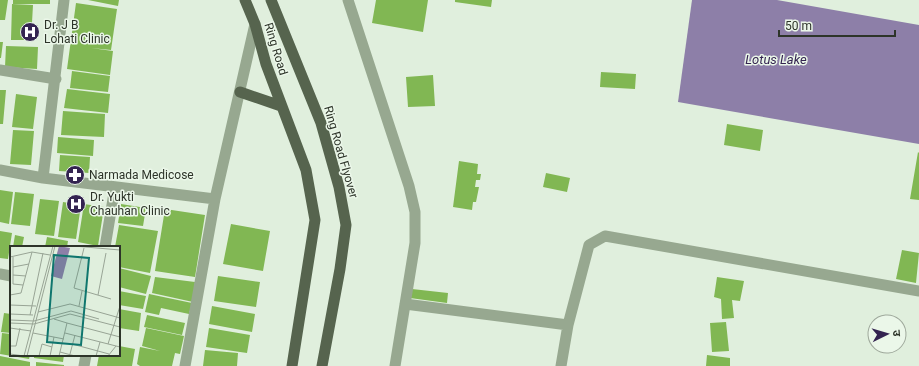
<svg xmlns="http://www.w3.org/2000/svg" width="919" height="366" font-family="Roboto,'Noto Sans Devanagari',sans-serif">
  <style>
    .water { fill: #8d7fa8 }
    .building { fill: #81b753 }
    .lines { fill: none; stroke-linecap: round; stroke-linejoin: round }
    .minor { stroke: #97a890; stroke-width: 11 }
    .trunk { stroke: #56644e; stroke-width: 11 }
    .labels { text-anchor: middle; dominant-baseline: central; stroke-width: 3; stroke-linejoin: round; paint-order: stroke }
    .poi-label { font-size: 12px; fill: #2d3429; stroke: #ebf7e9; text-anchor: start }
    .street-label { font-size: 12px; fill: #2d3429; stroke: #ebf7e9 }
    .water-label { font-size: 13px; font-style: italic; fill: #332350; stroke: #ebf7e9 }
    .inset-road { fill: none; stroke: #98a495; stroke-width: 1 }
    .view { fill: #0f766e; fill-opacity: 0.15; stroke: #0f766e; stroke-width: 2 }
    .inset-edge { fill: none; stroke: #2d3429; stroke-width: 2 }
  </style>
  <rect width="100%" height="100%" fill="#e0efdd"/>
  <path class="water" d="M692,0H777L919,25V144L678,102Z"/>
  <path class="building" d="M0,0H8L5,20H0Z
    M13,0H50V4H13Z
    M88,0H119L118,6Z
    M376,0H428L423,32L372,23Z
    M455,0H492L491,7L455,2Z
    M76,3L117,9L111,50L91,48L113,51L110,75L67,69Z
    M12,4L33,5L31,40H11Z
    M0,42H3L1,58H0Z
    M6,46L38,47L37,69L5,67Z
    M72,71L110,76L108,92L70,88Z
    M601,72L636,74L635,89L600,87Z
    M433,75L435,106L408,107L406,77Z
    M67,89L110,94L108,113L64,108Z
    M0,90H6L3,124H0Z
    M16,94L37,97L33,129L12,127Z
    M63,111L105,114L104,137L61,135Z
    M727,124L763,130L760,151L724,145Z
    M13,130L34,131L31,165L10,164Z
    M58,137L94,140L93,156L57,153Z
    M918,152L919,153V200L910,199Z
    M60,155L90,157L89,173L59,171Z
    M459,161L478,164L477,174H481L480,180H476L475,187H479L476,202H473L472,210L453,207Z
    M546,173L570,178L567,192L543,187Z
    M0,190L13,192L9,224L0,222Z
    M15,192L34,194L30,226L11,224Z
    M40,199L59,201L54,236L35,234Z
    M63,202L81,205L76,239L58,237Z
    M84,204L104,207L98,246L78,242Z
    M121,204L146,208L143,226L118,223Z
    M165,209L205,215L195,277L155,271Z
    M231,224L270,231L263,271L223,264Z
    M119,225L158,231L150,273L119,267V247H115Z
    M0,231L12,233L8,259L0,258Z
    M15,235L24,237L22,247H13Z
    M47,237L68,241L67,247H45Z
    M902,250L919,253L916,283L896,279Z
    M119,268L151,276L146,294L119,287Z
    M218,276L260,282L256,307L214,301Z
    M155,277L195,282L193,302L152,293Z
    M717,277L744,281L740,301L732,300L734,318L722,319L721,299L714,297Z
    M412,289L448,293L447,303L410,298Z
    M119,291L146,296L143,309L119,305Z
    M149,294L192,303L189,314L161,308L159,315L145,312Z
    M212,306L255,314L252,332L209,324Z
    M119,309L141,313L139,331L119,328Z
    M4,313L11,314V333L1,332Z
    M147,315L185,323L182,335L144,327Z
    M726,322L729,351L712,352L710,323Z
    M146,328L184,336L180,354L175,353L172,366H140L137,364L140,347L160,351L142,346Z
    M209,328L250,335L247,353L206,347Z
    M2,333L11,334V355H30L29,359L0,354Z
    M119,346L135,349L132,366H97L99,355H119Z
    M205,350L238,353L237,366H203Z
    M34,355H64L63,362L34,358Z
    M707,355L730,358V366H706Z
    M0,356L30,362V366H0Z
    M36,362L64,365V366H36Z"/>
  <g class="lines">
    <path class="minor" d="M348,0L409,186L415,212V243L395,366
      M0,70L56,79
      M0,170L43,178L215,199L255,24
      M43,178L64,0
      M105,247L115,187
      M0,274L11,276
      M405,304L568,325
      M84,366L86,355
      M185,366L215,199
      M561,366L568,325L589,245L605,236L919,291"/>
    <path class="trunk" d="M245,0L255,24L266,64L306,170L315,220L292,366
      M271,0L321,123L339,187L346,225L340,269L322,366
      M240,92L281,106"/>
  </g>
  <defs>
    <g id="hospital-disc" transform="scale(1)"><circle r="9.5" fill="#332350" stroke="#ebf7e9"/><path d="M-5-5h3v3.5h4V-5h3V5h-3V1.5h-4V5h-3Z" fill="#fff"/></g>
    <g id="pharmacy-disc" transform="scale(1)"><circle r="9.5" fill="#332350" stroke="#ebf7e9"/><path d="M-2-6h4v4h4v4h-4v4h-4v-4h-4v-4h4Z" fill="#fff"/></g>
  </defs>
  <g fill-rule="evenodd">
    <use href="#hospital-disc" x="30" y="32"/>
    <use href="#pharmacy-disc" x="75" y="175"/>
    <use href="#hospital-disc" x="76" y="204"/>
  </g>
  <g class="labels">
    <g class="poi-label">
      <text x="44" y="25">Dr. J B<tspan x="44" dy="14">Lohati Clinic</tspan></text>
      <text x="89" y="175">Narmada Medicose</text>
      <text x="90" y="197">Dr. Yukti<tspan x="90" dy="14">Chauhan Clinic</tspan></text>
    </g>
    <g class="street-label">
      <text transform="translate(276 49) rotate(73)">Ring Road</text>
      <text transform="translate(341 152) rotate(74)">Ring Road Flyover</text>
    </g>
    <g class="water-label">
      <text x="776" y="59">Lotus Lake</text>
    </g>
  </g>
  <g transform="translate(10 246)">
    <rect width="110" height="110" fill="#e0efdd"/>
    <path d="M49,0L60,2L52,33L41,30Z" fill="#8d7fa8"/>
    <path class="inset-road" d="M64,0L110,4M74,2L64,42L101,53M0,11L22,6L40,9M3,11V38L13,39M3,21L19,18M3,29L16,30M0,49L11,47L22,6M88,49L96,7M0,59L26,60M69,60L72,45M28,66L60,58L110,72M0,68L23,69M20,69L33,7M44,73L57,77L49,110M0,74L24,75L61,65L89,73M0,77L24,78L60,68L110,81M57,77L110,91M0,82L21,85M23,87L54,93M55,87L110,101M62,98L99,108M98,98L110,60M0,100H6L10,82M50,106L65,110M0,108L14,110M60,108L65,89M14,110L43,0M17,110L45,0M29,110L32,98L42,101M40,110L44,91M86,110L90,96M98,110L106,100"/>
    <path class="view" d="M44,9L79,12L71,99L37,96Z"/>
    <rect width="110" height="110" class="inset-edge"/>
  </g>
  <g transform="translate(887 334) rotate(85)"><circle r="19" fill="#ebf7e9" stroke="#9fa99c"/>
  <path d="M0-3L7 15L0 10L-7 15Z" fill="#332350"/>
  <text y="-6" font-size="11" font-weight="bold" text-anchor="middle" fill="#2d3429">उ</text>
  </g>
  <path d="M779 30v6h116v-6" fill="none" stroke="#2d3429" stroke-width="2"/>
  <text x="785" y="30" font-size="12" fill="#2d3429" stroke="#ebf7e9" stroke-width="3" paint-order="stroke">50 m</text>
</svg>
